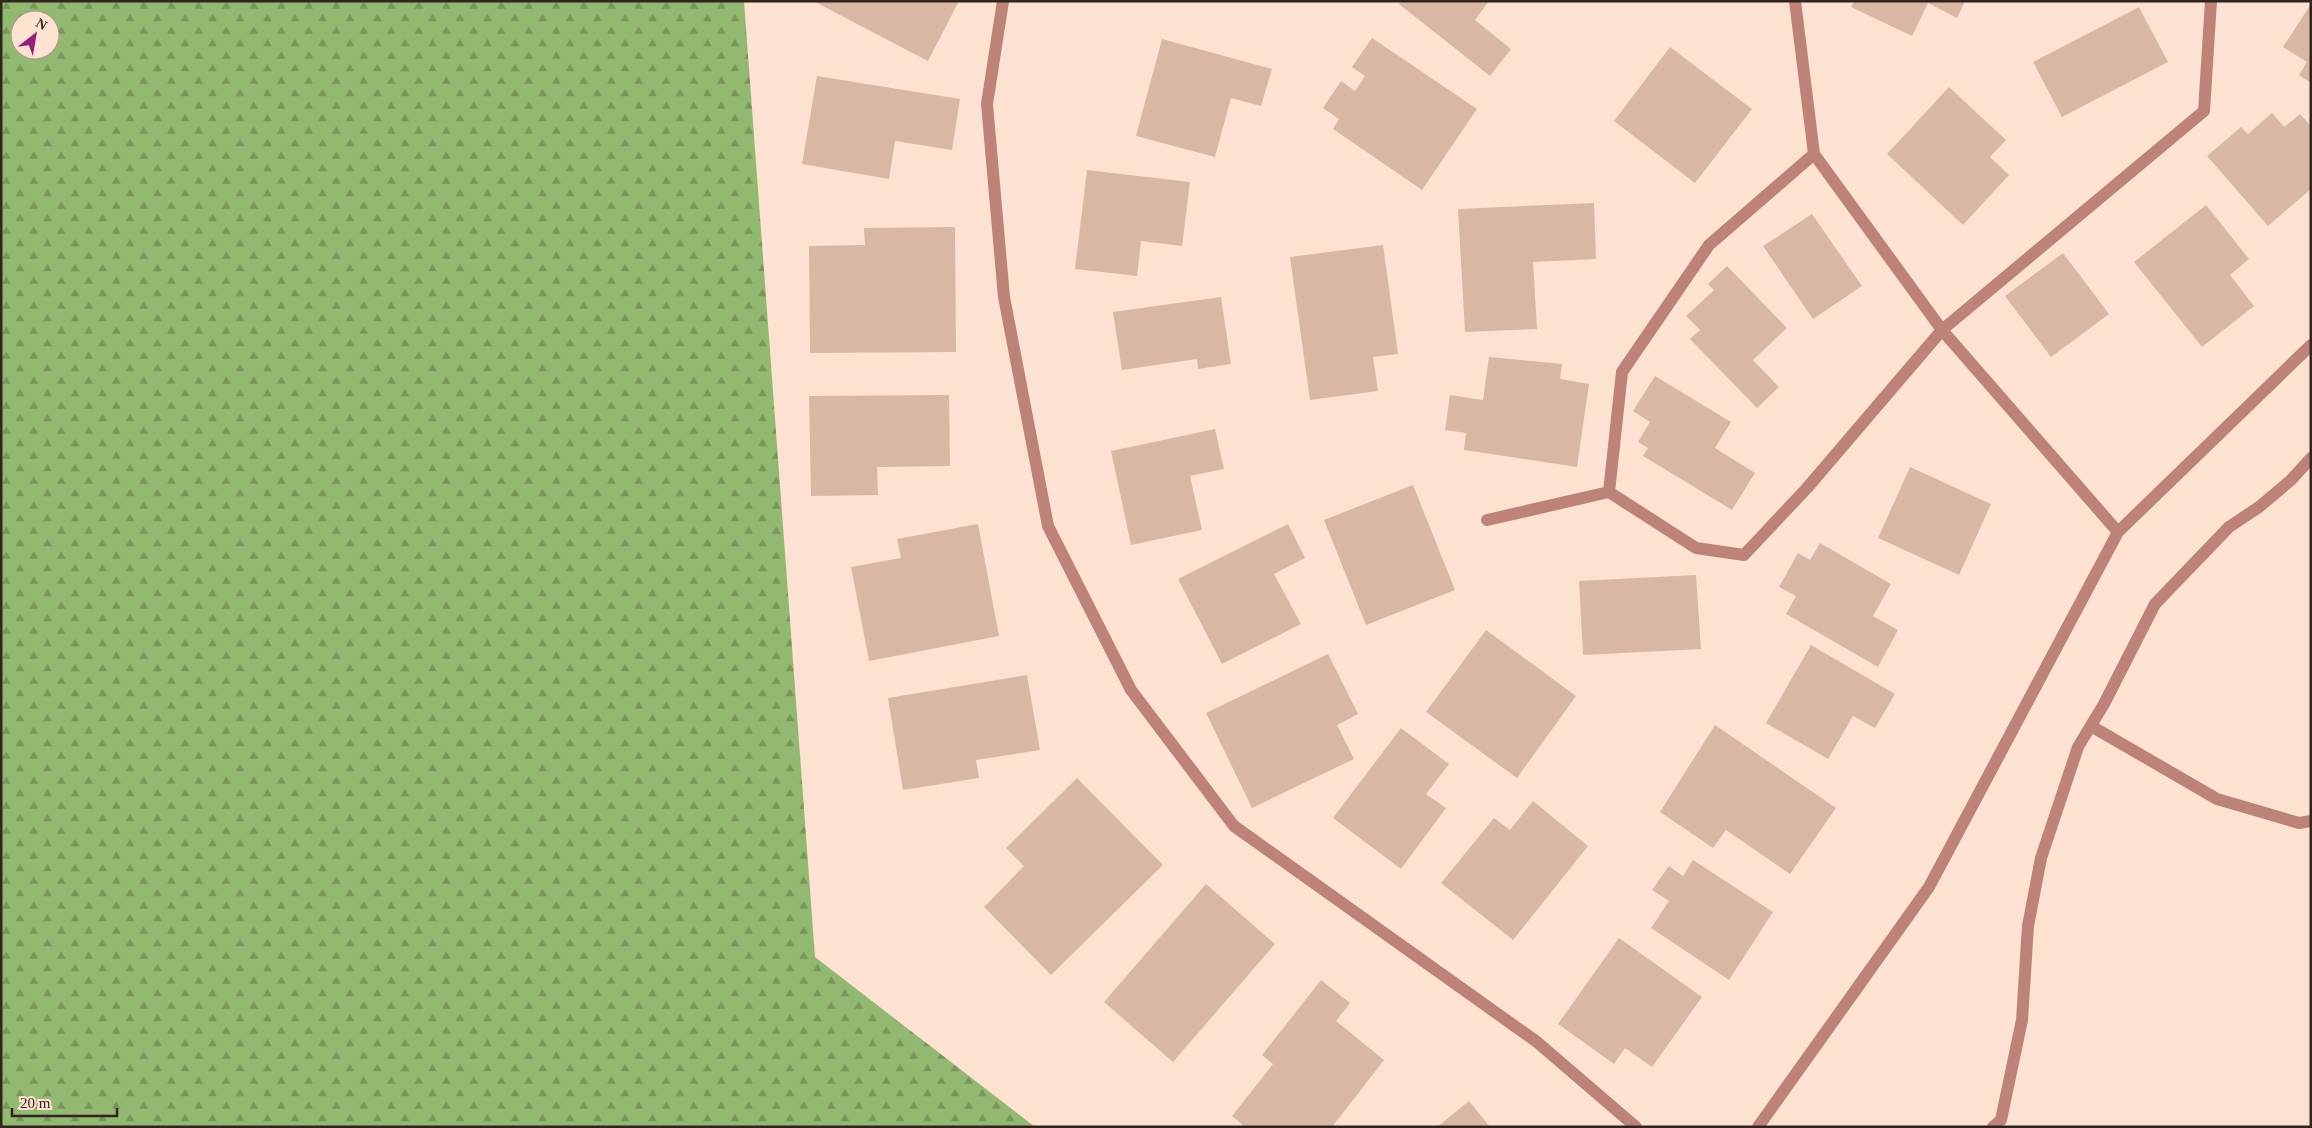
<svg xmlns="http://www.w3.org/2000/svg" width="2312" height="1128" font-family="'Times New Roman',serif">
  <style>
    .forest { fill: url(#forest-firs); fill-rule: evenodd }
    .building { fill: #d8b8a4 }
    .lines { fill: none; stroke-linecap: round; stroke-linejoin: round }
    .street { stroke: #be8378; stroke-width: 12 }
  </style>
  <defs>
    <pattern id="forest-firs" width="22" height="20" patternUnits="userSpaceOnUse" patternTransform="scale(1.25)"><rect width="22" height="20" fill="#93b871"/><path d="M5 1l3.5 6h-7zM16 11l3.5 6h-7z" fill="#79955c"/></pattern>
  </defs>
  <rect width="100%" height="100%" fill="#fde2d1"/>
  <path class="forest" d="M1,1H744L815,957L1035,1127H1ZM20,20H50V50H20Z"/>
  <path class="building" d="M813,1H959L928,61Z
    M1402,1H1489L1475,20L1511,49L1490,76L1399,4Z
    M1854,1H1965L1957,18L1928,3L1912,36L1851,7Z
    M2311,4V83L2299,75L2307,62L2283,47Z
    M2139,7L2168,62L2062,117L2033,62Z
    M1372,38L1477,109L1422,190L1333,129L1339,119L1323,108L1341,81L1355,91L1365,76L1352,67Z
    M1162,39L1272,69L1261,106L1231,98L1215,157L1136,136Z
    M1670,47L1752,109L1695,183L1614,121Z
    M817,76L960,99L952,150L895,141L889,179L802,164Z
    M1949,87L2006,140L1990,157L2009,175L1963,225L1887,154Z
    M2272,113L2284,127L2300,114L2311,126V189L2268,226L2207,156L2241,127L2248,134Z
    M1087,170L1190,182L1182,246L1141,241L1137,276L1075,269Z
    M1594,203L1596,259L1533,262L1537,329L1465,332L1458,209Z
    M2206,205L2249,259L2230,275L2254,306L2202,347L2134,262Z
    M1812,214L1862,286L1813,319L1763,246Z
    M955,227L956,352L810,353L809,246L865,245L864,228Z
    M1383,245L1398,354L1373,357L1378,391L1310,400L1290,257Z
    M2063,253L2109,314L2051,357L2005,296Z
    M1727,266L1787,328L1753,360L1779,387L1757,408L1690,339L1700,330L1686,316L1714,290L1708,284Z
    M1221,297L1231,364L1198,369L1197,359L1122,370L1113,312Z
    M1489,357L1562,364L1560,379L1589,384L1577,467L1464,450L1466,433L1445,430L1450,395L1483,400Z
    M1655,376L1731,422L1715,448L1755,473L1732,510L1643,456L1648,448L1638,442L1650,422L1633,411Z
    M949,395L950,466L877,467L878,495L811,496L809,396Z
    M1215,429L1224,469L1190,476L1202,530L1131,545L1111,451Z
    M1910,467L1991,504L1959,575L1878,538Z
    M1413,485L1455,590L1366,625L1324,520Z
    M978,524L999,636L869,661L851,567L901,558L897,539Z
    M1288,524L1305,558L1274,574L1301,624L1222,664L1178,579Z
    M1820,543L1891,584L1873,616L1898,630L1878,667L1786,614L1796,596L1779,587L1798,553L1810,560Z
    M1696,575L1701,649L1583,655L1579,581Z
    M1486,630L1576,696L1517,778L1426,712Z
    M1811,645L1895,694L1875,728L1853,716L1828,759L1766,723Z
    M1328,654L1358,714L1337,725L1354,759L1252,808L1206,713Z
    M1027,675L1040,750L976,760L979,778L903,790L888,698Z
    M1715,725L1836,808L1790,874L1726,830L1713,848L1660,812Z
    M1401,728L1449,764L1426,794L1446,808L1401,869L1333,818Z
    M1077,778L1163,865L1051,975L984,907L1024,866L1006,848Z
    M1533,801L1588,846L1513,940L1441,883L1494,818L1510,830Z
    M1693,860L1773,912L1729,980L1651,928L1669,901L1652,890L1669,866L1683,876Z
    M1206,884L1275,944L1173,1062L1104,1002Z
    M1619,938L1702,997L1652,1067L1625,1048L1614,1064L1558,1024Z
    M1321,980L1350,1003L1336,1021L1384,1060L1332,1127H1245L1232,1116L1273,1064L1262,1055Z
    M1469,1101L1490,1127H1437Z"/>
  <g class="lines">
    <path class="street" d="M1003,1L987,104L1004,297L1048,526L1131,690L1234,826L1537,1042L1636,1127
      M1795,1L1814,154L1942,330L2118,532
      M1814,154L1709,245L1622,372L1609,492L1696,548L1744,555L1807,488L1942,330L2204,111L2211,1
      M1487,520L1609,492
      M2091,726L2217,799L2299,823L2311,821
      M1758,1127L1929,887L2118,532L2311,345
      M1993,1127L2001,1120L2022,1020L2028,926L2041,858L2078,747L2104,704L2155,604L2229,527L2259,507L2291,480L2311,458"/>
  </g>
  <rect width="2312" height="1128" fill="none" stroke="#31251d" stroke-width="5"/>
  <g transform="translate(35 35) rotate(31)"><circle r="24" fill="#fde2d1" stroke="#ab9689"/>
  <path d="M0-4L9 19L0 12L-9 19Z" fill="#951f7b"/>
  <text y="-8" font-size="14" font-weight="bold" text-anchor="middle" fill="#31251d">N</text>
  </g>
  <path d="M12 1108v8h105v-8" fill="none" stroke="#31251d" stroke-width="2.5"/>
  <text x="20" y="1108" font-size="15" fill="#31251d" stroke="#fde2d1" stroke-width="4" paint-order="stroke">20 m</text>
</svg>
